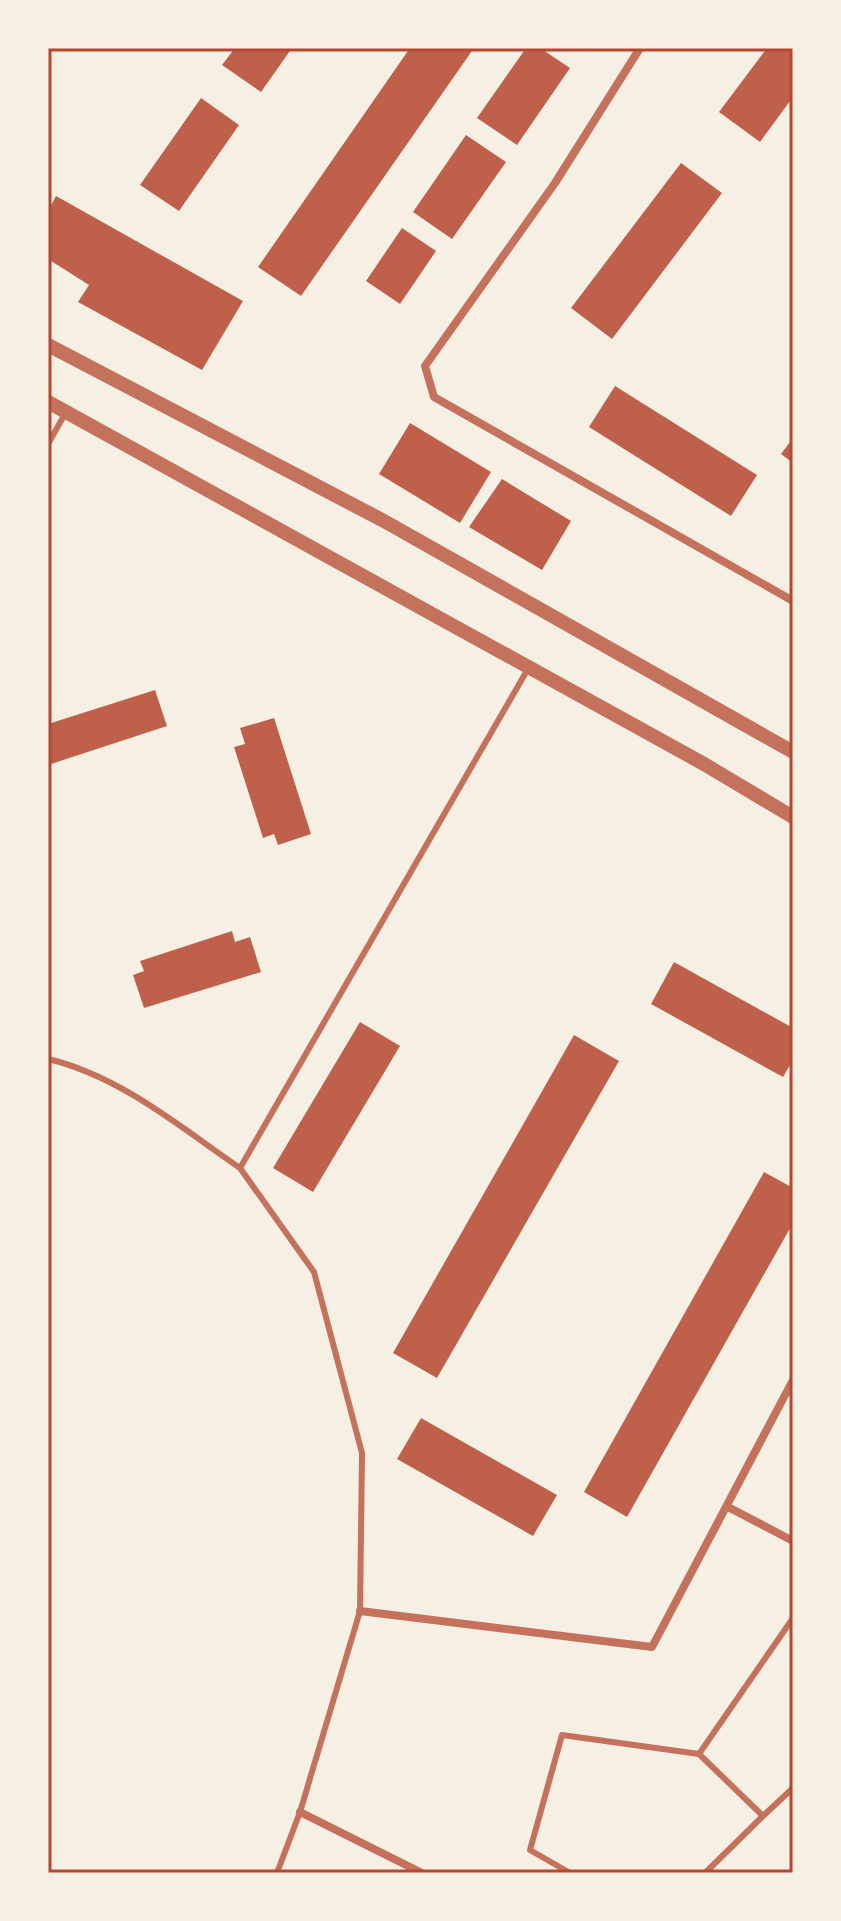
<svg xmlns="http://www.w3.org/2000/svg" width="841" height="1921" font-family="Quicksand,sans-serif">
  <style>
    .building { fill: #bf614a }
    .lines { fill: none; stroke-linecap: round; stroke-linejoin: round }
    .service { stroke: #c5725c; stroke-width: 6 }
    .minor { stroke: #c5725c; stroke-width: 8 }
    .tertiary { stroke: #c5725c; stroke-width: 14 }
    .neatline { fill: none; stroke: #b5482f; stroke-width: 3 }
  </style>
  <rect width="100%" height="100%" fill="#f6efe4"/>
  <path class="building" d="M235,48H292L261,92L222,65Z
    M410,48H474L301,296L258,267Z
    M526,48H540L570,68L517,145L477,118Z
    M767,48H793V97L760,142L719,112Z
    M201,98L239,125L179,211L140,185Z
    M466,135L506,162L452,239L413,212Z
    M681,163L722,193L612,339L571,308Z
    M56,196L243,301L202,370L78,302L89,285L48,259V211Z
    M402,228L436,251L400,304L366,281Z
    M615,386L757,475L731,516L589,427Z
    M410,423L491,472L460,523L379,474Z
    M793,438V463L781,454Z
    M502,479L571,521L542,570L469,527Z
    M155,690L167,726L48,765V724Z
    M274,718L311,834L278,845L274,834L263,838L234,747L245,744L240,728Z
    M232,931L235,942L250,937L261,972L144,1008L133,975L144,971L140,961Z
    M674,962L793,1028V1060L783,1077L651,1004Z
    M360,1022L400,1046L313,1192L273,1168Z
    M574,1035L619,1061L437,1378L393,1353Z
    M764,1172L793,1188V1223L627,1517L584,1492Z
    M421,1418L557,1495L533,1536L397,1459Z"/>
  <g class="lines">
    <path class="service" d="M48,444L66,412
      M48,1059C120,1076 180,1127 240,1168L529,667
      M240,1168L314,1272L362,1453L360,1611L300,1812L277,1873
      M699,1754L793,1618
      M570,1873L530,1850L562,1735L699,1754L763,1816L793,1788
      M705,1873L763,1816"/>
    <path class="minor" d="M640,48L555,183L425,366L434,397L793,601
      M728,1507L793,1541
      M360,1611L652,1647L793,1380
      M300,1812L422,1873"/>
    <path class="tertiary" d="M48,345L384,521L793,752
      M48,402L704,764L793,817"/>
  </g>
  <rect width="841" height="1921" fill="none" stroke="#f6efe4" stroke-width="100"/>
  <rect x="50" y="50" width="741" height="1821" class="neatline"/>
</svg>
